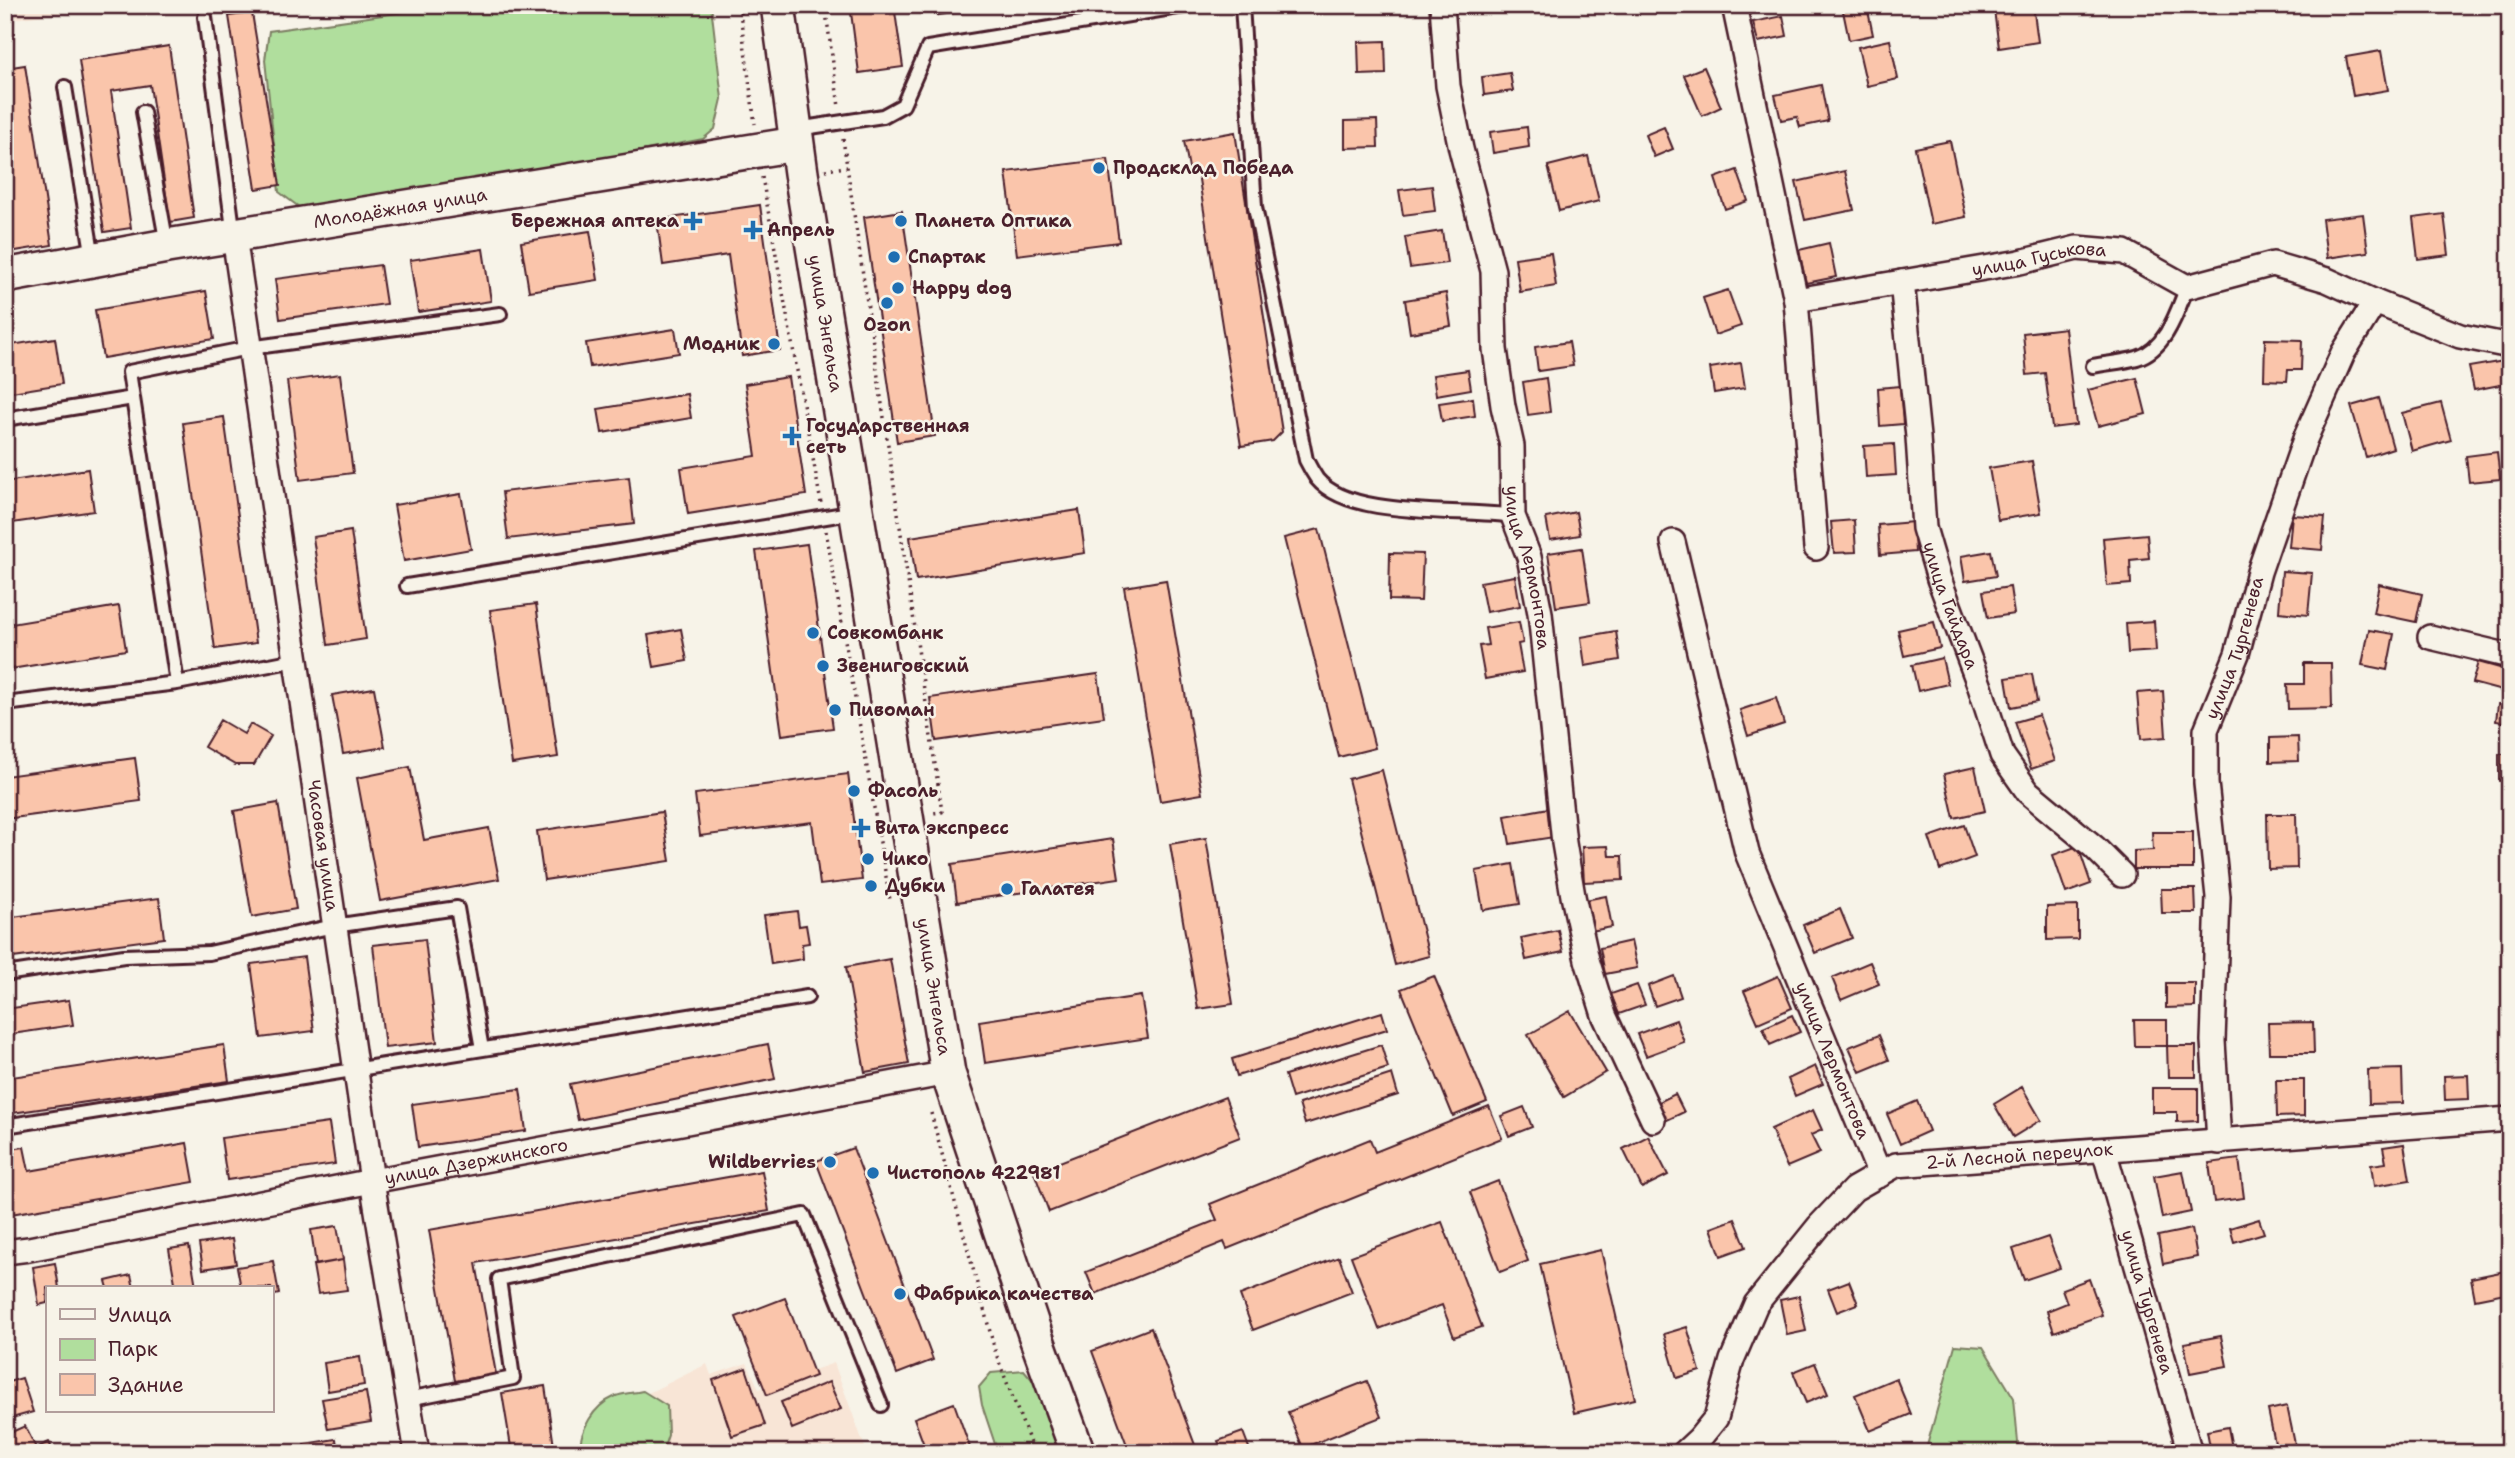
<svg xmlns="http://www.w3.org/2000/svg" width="2515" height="1458" font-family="'Shantell Sans',sans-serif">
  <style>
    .built { fill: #f8e5d6 }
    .green { fill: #b0de9d; stroke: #7d7e64; stroke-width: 2 }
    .building { fill: #fac5ab; stroke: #4a1f2b; stroke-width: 2 }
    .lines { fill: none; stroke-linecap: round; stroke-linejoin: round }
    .service-casing { stroke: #4a1f2b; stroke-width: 18 }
    .minor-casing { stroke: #4a1f2b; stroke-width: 28 }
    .secondary-casing { stroke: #4a1f2b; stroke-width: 38 }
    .path { stroke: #4a1f2b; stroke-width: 3.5; stroke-dasharray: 2 5; stroke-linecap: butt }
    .service { stroke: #f7f3e8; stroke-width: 12 }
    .minor { stroke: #f7f3e8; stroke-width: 23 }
    .secondary { stroke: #f7f3e8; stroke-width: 33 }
    .poi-dot { fill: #1f6fb2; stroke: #f7f3e8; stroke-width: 2.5 }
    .labels { text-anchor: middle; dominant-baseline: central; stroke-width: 5; stroke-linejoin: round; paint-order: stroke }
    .poi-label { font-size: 18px; font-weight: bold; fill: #4a1f2b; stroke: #f7f3e8; text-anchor: start }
    .street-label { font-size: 18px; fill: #4a1f2b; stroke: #f7f3e8 }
  </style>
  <rect width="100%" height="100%" fill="#f7f3e8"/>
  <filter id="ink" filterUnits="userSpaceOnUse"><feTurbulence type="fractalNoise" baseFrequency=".0143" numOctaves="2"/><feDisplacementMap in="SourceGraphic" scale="14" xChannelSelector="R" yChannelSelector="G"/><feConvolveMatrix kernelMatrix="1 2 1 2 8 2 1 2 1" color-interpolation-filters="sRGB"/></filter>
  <g filter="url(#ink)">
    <path class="built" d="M5,5H126L5,20Z
      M747,1363L759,1389L834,1363L867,1453H633L626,1404L707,1364L711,1375Z"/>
    <path class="green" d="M454,5H711L722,99L715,129L703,139L319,213L303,210L279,192L265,60L269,31Z
      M1955,1345L1983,1347L2014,1398L2019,1453H1925Z
      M1024,1370L1035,1383L1062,1453H998L982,1405L979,1387L991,1373Z
      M643,1391L667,1406L668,1435L662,1453H579C580,1430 593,1406 614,1397C622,1393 634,1393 643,1391Z"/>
    <path class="building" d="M850,5H894L903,67L859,73Z
      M937,5H1014L938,15Z
      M2023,5H2033L2038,42L1999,48L1994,10Z
      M1867,6L1873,35L1849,40L1843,11Z
      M252,13L280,185L256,189L229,16Z
      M1783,16L1787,36L1758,42L1753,22Z
      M1890,40L1898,79L1867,86L1858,47Z
      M1385,41L1386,74L1359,75L1358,42Z
      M169,46L194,218L170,222L150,85L111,91L131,228L104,232L79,60Z
      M2381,51L2388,90L2353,96L2346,57Z
      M25,65L52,245L9,252L5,229V68Z
      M1704,67L1721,107L1702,116L1684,75Z
      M1510,73L1513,91L1484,95L1482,77Z
      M1821,85L1828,121L1800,127L1797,117L1781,120L1775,95Z
      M1377,120L1378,147L1345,148V121Z
      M1527,127L1529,147L1493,153L1490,132Z
      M1664,127L1673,149L1654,157L1645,135Z
      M1235,132L1282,432L1273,441L1241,446L1198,173L1190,174L1184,141Z
      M1950,141L1966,217L1931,224L1915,148Z
      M1588,156L1599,201L1559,211L1548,166Z
      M1108,159L1119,242L1017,255L1006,172Z
      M1737,170L1748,201L1725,209L1715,178Z
      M1845,171L1854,210L1805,220L1796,182Z
      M1432,186L1435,211L1403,215L1399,190Z
      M760,205L780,350L742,356L728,255L663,265L657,220Z
      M902,211L935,436L897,442L864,217Z
      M2363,214L2368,252L2327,258L2322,219Z
      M2444,214L2449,255L2418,259L2413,218Z
      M590,231L598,280L529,291L521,242Z
      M1442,231L1447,263L1410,268L1405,237Z
      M1829,243L1836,277L1806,283L1799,250Z
      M483,249L491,301L418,312L410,260Z
      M1551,253L1556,286L1520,292L1515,258Z
      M380,265L386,304L280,319L275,279Z
      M1728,290L1741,326L1715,335L1703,298Z
      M206,291L214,339L103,358L95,310Z
      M1446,293L1451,326L1410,333L1405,300Z
      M2065,328L2076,425L2052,428L2045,373L2027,375L2023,333Z
      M675,329L679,353L590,367L586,343Z
      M55,338L62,384L5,393V346Z
      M2265,339L2302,340L2301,370H2288L2287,381L2264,380Z
      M1569,342L1573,366L1538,371L1535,347Z
      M2510,360V383L2474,390L2469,367Z
      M1741,363L1745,388L1714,393L1710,368Z
      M1468,370L1471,389L1436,395L1433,375Z
      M340,374L353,473L300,480L287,381Z
      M788,377L806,495L688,514L681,468L756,456L745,384Z
      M1546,378L1550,412L1528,415L1523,382Z
      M2137,378L2146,414L2098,426L2088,390Z
      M1900,386L1903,424L1880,426L1878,388Z
      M687,394L691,418L602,433L598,409Z
      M1473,398L1475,416L1442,421L1439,403Z
      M2379,398L2393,448L2366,457L2351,406Z
      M2441,403L2451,440L2412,451L2402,413Z
      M224,417L256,643L215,649L183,423Z
      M1894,444L1896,475L1866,477L1864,446Z
      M2497,452L2500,479L2469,482L2466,456Z
      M2032,461L2041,513L1998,520L1989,468Z
      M88,469L94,511L5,524V482Z
      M629,477L634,524L508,539L502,492Z
      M461,494L471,549L404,561L394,505Z
      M1079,510L1085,553L916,580L910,537Z
      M1576,512L1580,535L1550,540L1546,518Z
      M2292,515L2325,517L2322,550L2289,547Z
      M1854,520L1856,552L1834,553L1831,522Z
      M1913,522L1915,552L1880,555L1878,525Z
      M1319,529L1375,748L1339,757L1284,538Z
      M351,531L366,639L328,645L313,537Z
      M2147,534L2149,558L2130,560L2131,584L2107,586L2103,538Z
      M807,544L833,728L782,735L756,551Z
      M1582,548L1590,602L1556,607L1548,553Z
      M1991,551L1996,576L1965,581L1961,556Z
      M1390,553L1423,554L1421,601L1389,600Z
      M2282,571L2312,573L2308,615L2279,612Z
      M1515,576L1520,606L1486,612L1480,582Z
      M1166,580L1202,794L1160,801L1124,587Z
      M2379,584L2422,594L2416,622L2373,613Z
      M2010,587L2014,614L1988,618L1983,591Z
      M536,604L558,757L512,764L490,610Z
      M119,606L126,650L5,670V625Z
      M2154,621L2156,651L2128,653L2126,623Z
      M1519,622L1523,643L1518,644L1523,672L1485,679L1479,646L1488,645L1485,628Z
      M1934,622L1940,648L1904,656L1898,630Z
      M681,629L687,661L654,667L648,635Z
      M2369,630L2394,634L2387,670L2362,665Z
      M1616,631L1620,660L1585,666L1581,637Z
      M1942,658L1948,684L1918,691L1912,665Z
      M2478,662L2507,670L2502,691L2472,683Z
      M2304,663H2331L2332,708L2288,709L2287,684H2304Z
      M1098,674L1104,717L936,741L930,698Z
      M2032,674L2037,702L2011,707L2006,678Z
      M374,688L385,747L343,754L332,695Z
      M2163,691L2166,737L2141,739L2137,693Z
      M1776,698L1784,724L1748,736L1740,710Z
      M2498,704L2510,705V723L2496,721Z
      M2039,715L2055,761L2031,769L2015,722Z
      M220,720L244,734L250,724L271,736L254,765H235L204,747Z
      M2298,737L2299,761L2270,762V738Z
      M2499,754H2510V780L2499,781Z
      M135,758L141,801L5,819V776Z
      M410,767L424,840L489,828L499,879L380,901L357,778Z
      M1975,767L1985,811L1954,818L1944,774Z
      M1382,770L1429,956L1395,965L1348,779Z
      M848,774L862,880L820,885L812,822L700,836L695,794Z
      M278,803L296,909L252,917L234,811Z
      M1549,808L1554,837L1510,844L1505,816Z
      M2501,810H2510V840H2502Z
      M662,812L670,861L544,880L537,831Z
      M2267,814H2296L2297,868L2268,869Z
      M1964,825L1975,857L1940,870L1929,837Z
      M2152,832H2193V869H2134V851L2153,850Z
      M1206,838L1233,1004L1198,1009L1170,844Z
      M1113,839L1119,878L957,902L952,864Z
      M1608,846L1609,856H1622L1623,880L1584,882L1582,847Z
      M2078,846L2091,884L2066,893L2053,855Z
      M1513,864L1520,904L1483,910L1476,871Z
      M2161,889H2195L2196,913H2162Z
      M1606,896L1612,927L1591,931L1585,900Z
      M159,898L164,938L5,959V918Z
      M2078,906V939L2047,940V907Z
      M1840,909L1852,938L1815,953L1803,925Z
      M797,911L799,926L806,925L809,943L802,944L803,959L771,964L764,915Z
      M1558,930L1563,952L1526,960L1521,938Z
      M425,939L437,1042L385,1048L373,945Z
      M1631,941L1637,968L1605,974L1600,948Z
      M304,957L314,1031L261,1038L251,964Z
      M890,959L909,1064L865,1072L846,967Z
      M1870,962L1879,984L1841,1000L1832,978Z
      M1434,976L1487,1102L1453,1116L1401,989Z
      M1674,976L1681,997L1655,1006L1648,986Z
      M1778,976L1792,1008L1758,1023L1744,991Z
      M2166,983H2195V1007L2166,1008Z
      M1637,985L1645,1005L1619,1014L1611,994Z
      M1141,996L1148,1038L985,1063L979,1021Z
      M69,1000L73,1025L5,1035V1009Z
      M1570,1011L1606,1072L1564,1097L1528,1035Z
      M1382,1012L1387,1029L1237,1076L1232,1059Z
      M1792,1015L1800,1032L1770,1045L1763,1028Z
      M1676,1020L1684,1042L1646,1056L1637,1034Z
      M2134,1020H2167V1046H2135Z
      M2313,1022L2314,1053H2269L2268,1023Z
      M1879,1035L1889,1060L1860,1072L1849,1047Z
      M768,1044L775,1079L578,1120L570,1084Z
      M224,1045L229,1081L5,1114V1078Z
      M1381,1045L1388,1068L1292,1098L1285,1075Z
      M2167,1046H2196V1077H2168Z
      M1815,1066L1823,1084L1795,1096L1788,1079Z
      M2402,1069L2403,1103L2369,1104L2368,1070Z
      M1392,1074L1398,1095L1305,1124L1299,1104Z
      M2468,1075L2469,1099L2445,1100L2444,1076Z
      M2276,1080H2304V1116L2277,1117Z
      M2022,1087L2041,1120L2013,1137L1994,1104Z
      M2152,1088H2198V1121L2177,1122V1112H2152Z
      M520,1089L526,1131L418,1147L412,1104Z
      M1675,1094L1684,1112L1661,1123L1653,1105Z
      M1225,1097L1240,1137L1049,1212L1034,1172Z
      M1917,1101L1929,1131L1900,1144L1887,1114Z
      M1489,1106L1502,1138L1227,1249L1224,1242L1095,1294L1086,1272L1217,1220L1210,1204L1370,1139L1375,1152Z
      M1524,1107L1532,1127L1509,1136L1501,1116Z
      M1813,1110L1822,1130L1811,1135L1820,1153L1787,1167L1771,1129Z
      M329,1123L335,1164L227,1180L221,1138Z
      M1648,1136L1668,1175L1642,1188L1623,1149Z
      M187,1143L194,1182L5,1215V1150L24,1147L29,1171Z
      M2404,1144L2410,1180L2374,1186L2371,1165L2386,1163L2383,1147Z
      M853,1148L933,1360L897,1374L816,1161Z
      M2239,1159L2244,1198L2214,1202L2209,1163Z
      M762,1171L769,1211L476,1263L496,1374L455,1381L429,1230Z
      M2183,1171L2191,1212L2162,1218L2154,1176Z
      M1498,1181L1528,1261L1500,1272L1470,1192Z
      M1735,1219L1746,1247L1721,1256L1711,1228Z
      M2259,1219L2264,1233L2234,1242L2230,1228Z
      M1442,1222L1482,1327L1454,1337L1442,1305L1379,1329L1351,1256Z
      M337,1226L343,1260L316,1265L311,1230Z
      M2192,1229L2197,1257L2163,1264L2158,1236Z
      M2048,1237L2060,1268L2024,1280L2013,1249Z
      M232,1239L236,1264L203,1269L199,1244Z
      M189,1246L196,1286L176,1288L169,1249Z
      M1601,1250L1635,1399L1574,1413L1540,1264Z
      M1339,1257L1352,1292L1253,1330L1240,1295Z
      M343,1260L347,1290L318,1294L313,1265Z
      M273,1261L279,1294L271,1296V1288H241L237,1267Z
      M55,1263L59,1288H47V1303L39,1305L33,1267Z
      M2510,1270V1292L2475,1299L2471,1278Z
      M131,1275L134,1288H108L106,1281Z
      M2089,1279L2102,1315L2054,1332L2047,1311L2067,1303L2062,1289Z
      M1849,1281L1858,1304L1837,1312L1828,1289Z
      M1799,1296L1806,1331L1787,1335L1780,1300Z
      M785,1298L815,1376L767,1395L736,1317Z
      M1687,1327L1700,1371L1677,1378L1664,1334Z
      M1151,1328L1198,1453H1130L1092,1351Z
      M2221,1336L2227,1366L2190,1373L2184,1343Z
      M360,1357L364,1385L328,1391L324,1363Z
      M1815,1363L1828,1394L1806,1403L1793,1372Z
      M746,1368L765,1425L732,1436L713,1380Z
      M22,1378L33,1412L5,1420V1383Z
      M1896,1378L1911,1414L1870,1431L1855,1395Z
      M1367,1381L1381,1417L1303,1448L1288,1412Z
      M829,1382L841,1409L792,1429L781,1402Z
      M545,1386L555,1453H512L502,1393Z
      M366,1392L371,1422L328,1429L322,1399Z
      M954,1403L972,1453H927L914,1418Z
      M2287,1406L2295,1444L2276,1448L2268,1410Z
      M25,1426L36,1448L49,1442L54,1453H5V1435Z
      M2228,1427L2232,1448L2211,1452L2207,1431Z
      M1243,1432L1251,1453H1223L1218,1441Z
      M336,1439L338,1453H305L304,1444Z"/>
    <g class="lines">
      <g class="service-casing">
        <path id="service" d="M1242,5L1255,207L1306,460C1309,466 1313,473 1317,479C1351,520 1464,508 1513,516
          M205,17L234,236
          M65,87L93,258
          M143,112L167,245
          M797,129L883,116L903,105L928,48L1190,5
          M2093,366C2108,363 2123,362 2137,358C2166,349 2177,312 2187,287
          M5,419L133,398
          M407,586L856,512
          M295,660L177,683L129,372L249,348L500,314
          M5,704L177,683
          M5,974L124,956L209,953L334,926L457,908L482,1049
          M5,1126L807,997
          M408,1399L513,1378L499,1279L804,1215L881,1405"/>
      </g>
      <g class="minor-casing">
        <g id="minor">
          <path id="s1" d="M1442,5L1448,86L1461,149L1493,271L1495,349L1503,406L1512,446L1513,516L1529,557L1540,613L1564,843L1573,896L1587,960L1604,1015L1653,1120"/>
          <path d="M1734,5L1796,300L1816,548"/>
          <path id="s2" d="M234,236L372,1181L417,1453"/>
          <path id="s3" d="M1902,282L1918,437L1924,528L1939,579L1980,687L2002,755L2028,792L2094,847L2122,875"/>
          <path id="s4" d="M1796,300L2020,262L2077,248L2124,252L2187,287L2273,264L2327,280L2375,302L2460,336L2510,346"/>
          <path id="s5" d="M1673,542L1747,853L1880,1175"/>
          <path d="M2430,637L2510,656"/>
          <path id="s6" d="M2219,1142L2213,1041L2218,897L2206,783V730L2237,654L2259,572L2305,439L2343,353L2375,302"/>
          <path id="s7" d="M2104,1150L2190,1453"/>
          <path id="s8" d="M5,1252L29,1249L372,1181L948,1073"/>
          <path id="s9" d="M1684,1453L1699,1439L1716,1418L1732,1360L1756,1304L1819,1226L1854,1189L1896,1165L2510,1119"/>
        </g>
      </g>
      <g class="secondary-casing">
        <g id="secondary">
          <path id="s10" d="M778,5L801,173L948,1073L1036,1337L1078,1453"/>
          <path id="s11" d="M5,276L167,246L796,144"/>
        </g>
      </g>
      <path class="path" d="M739,5L755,124
        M825,5L839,107
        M843,139L942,812L933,813
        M825,170L847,167
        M762,177L821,503
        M826,531L890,900
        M931,1113L996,1354L1034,1453"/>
      <use href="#service" class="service"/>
      <use href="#minor" class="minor"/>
      <use href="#secondary" class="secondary"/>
    </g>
  </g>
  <g class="poi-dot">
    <circle cx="1099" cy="168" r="7"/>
    <path d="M689.5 210.5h7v7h7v7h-7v7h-7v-7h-7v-7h7z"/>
    <circle cx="901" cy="221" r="7"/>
    <path d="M749.5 219.5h7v7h7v7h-7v7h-7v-7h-7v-7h7z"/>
    <circle cx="894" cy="257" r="7"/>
    <circle cx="898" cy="288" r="7"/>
    <circle cx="887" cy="303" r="7"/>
    <circle cx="774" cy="344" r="7"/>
    <path d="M788.5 425.5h7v7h7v7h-7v7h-7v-7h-7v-7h7z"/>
    <circle cx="813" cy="633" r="7"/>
    <circle cx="823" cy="666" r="7"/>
    <circle cx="835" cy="710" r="7"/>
    <circle cx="854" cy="791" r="7"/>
    <path d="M857.5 817.5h7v7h7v7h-7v7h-7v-7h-7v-7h7z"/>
    <circle cx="868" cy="859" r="7"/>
    <circle cx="871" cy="886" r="7"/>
    <circle cx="1007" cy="889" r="7"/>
    <circle cx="830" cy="1162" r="7"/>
    <circle cx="873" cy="1173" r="7"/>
    <circle cx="900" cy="1294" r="7"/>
  </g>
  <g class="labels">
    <g class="poi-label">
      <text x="1113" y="168">Продсклад Победа</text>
      <text x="679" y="221" text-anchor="end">Бережная аптека</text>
      <text x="915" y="221">Планета Оптика</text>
      <text x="767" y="230">Апрель</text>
      <text x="908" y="257">Спартак</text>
      <text x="912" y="288">Happy dog</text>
      <text x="887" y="325" text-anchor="middle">Ozon</text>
      <text x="760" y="344" text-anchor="end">Модник</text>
      <text x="806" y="426">Государственная<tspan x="806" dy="21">сеть</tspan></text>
      <text x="827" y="633">Совкомбанк</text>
      <text x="837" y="666">Звениговский</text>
      <text x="849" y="710">Пивоман</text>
      <text x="868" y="791">Фасоль</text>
      <text x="875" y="828">Вита экспресс</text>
      <text x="882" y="859">Чико</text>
      <text x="885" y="886">Дубки</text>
      <text x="1021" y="889">Галатея</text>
      <text x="816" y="1162" text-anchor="end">Wildberries</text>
      <text x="887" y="1173">Чистополь 422981</text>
      <text x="914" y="1294">Фабрика качества</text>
    </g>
    <g class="street-label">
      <text stroke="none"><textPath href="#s11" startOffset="401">Молодёжная улица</textPath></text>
      <text stroke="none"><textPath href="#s4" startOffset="247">улица Гуськова</textPath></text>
      <text stroke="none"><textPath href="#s10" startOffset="322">улица Энгельса</textPath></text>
      <text stroke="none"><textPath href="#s1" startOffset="572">улица Лермонтова</textPath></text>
      <text stroke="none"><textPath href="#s3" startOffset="329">улица Гайдара</textPath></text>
      <text stroke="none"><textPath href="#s6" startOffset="500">улица Тургенева</textPath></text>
      <text stroke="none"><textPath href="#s2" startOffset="616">Часовая улица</textPath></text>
      <text stroke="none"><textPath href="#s10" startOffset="994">улица Энгельса</textPath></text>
      <text stroke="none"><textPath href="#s5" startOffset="544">улица Лермонтова</textPath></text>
      <text stroke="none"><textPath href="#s9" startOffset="492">2-й Лесной переулок</textPath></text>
      <text stroke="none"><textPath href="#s8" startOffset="480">улица Дзержинского</textPath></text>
      <text stroke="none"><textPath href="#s7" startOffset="158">улица Тургенева</textPath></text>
    </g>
  </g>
  <rect width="2515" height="1458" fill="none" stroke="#f7f3e8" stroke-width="28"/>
  <rect x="14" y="14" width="2487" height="1430" fill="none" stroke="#4a1f2b" stroke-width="2.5" filter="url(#ink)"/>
  <rect x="46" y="1286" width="228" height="126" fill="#f7f3e8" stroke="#b29e9c" stroke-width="2"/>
  <rect x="60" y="1309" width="35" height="10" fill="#f7f3e8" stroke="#b29e9c" stroke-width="2"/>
  <text x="108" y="1322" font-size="21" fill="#4a1f2b">Улица</text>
  <rect x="60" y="1339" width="35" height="21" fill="#b0de9d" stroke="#b29e9c" stroke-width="2"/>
  <text x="108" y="1356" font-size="21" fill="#4a1f2b">Парк</text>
  <rect x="60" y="1374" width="35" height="21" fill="#fac5ab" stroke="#b29e9c" stroke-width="2"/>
  <text x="108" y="1392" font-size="21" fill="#4a1f2b">Здание</text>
</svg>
